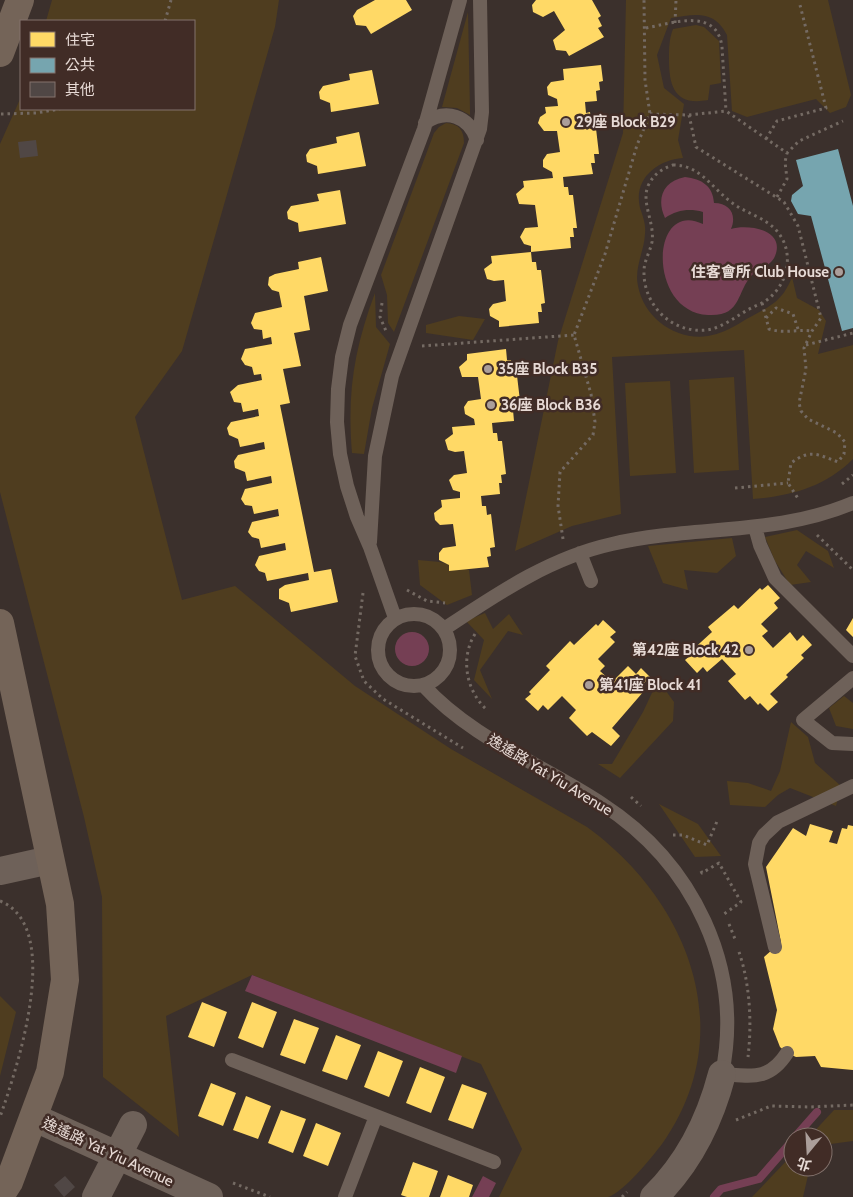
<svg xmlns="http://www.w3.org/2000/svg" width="853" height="1197" font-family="Cabin,'Noto Sans TC',sans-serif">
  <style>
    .green { fill: #4f3d1f }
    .water { fill: #753f54 }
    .homes { fill: #ffd966 }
    .public { fill: #76a5af }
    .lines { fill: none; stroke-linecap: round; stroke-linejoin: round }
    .stream { stroke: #753f54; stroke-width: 8 }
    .building { fill: #504745 }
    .path { stroke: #746a63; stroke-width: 3; stroke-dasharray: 2.5 4; stroke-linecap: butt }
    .service { stroke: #6e6159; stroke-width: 14 }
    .minor { stroke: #6e6159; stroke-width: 28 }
    .secondary { stroke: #746458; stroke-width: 28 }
    .poi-dot { fill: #ab9e9a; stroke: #412c26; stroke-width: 2 }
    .labels { text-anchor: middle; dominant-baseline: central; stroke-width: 5; stroke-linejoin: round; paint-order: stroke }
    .poi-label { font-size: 15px; font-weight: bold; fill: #e7dad5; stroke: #412c26; text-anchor: start }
    .street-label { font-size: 15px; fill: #e7dad5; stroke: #412c26 }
  </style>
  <rect width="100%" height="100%" fill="#3b302c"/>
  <path class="green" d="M52,0H279L275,27L182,351L135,417L182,600L235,586L355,686L451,749L587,827C689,901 741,1033 662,1144C652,1157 623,1193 608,1197C600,1197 587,1197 578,1197C552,1197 525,1197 499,1197L522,1149L481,1064L252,975L166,1016L179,1137L103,1077L102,897L84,817L0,492V144L21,97V109H194V21H46Z
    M626,0H828L851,95L846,107L830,113L816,99L747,117L732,111L727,35C714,10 696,14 671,18L657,55L664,88L684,104L678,140L683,158C657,160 633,179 640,208C643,217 646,224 645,234C644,252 634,268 638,286C644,318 676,341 708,336C720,334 730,329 740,323C764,308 781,306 792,277L797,298L819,310L826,321L818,354L853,345V459C825,487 791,496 753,499L744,350L612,357L621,514L572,526L515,551L558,341L623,133Z
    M468,12L470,111V115L457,108L442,107Z
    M696,25L704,27L719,41L721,83L710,85L708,100C676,106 669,88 669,60C669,49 669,39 673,29Z
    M446,123C459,124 464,130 464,143L394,332L388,323L387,295L381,275L434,133L439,127Z
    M375,293L376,327L390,344L372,408L364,454L352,453C347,393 354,349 375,293Z
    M459,316L485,319L473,340L426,333V325Z
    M734,377L739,470L694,473L689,380Z
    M670,381L676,473L630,476L625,383Z
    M797,530L828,551L834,568L806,551L797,565L811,582L790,585L775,561L765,537Z
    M732,538L736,556L717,573L684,570L688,590L663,583L648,546Z
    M418,560L440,562L469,570L472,595L447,605L420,585Z
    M485,613L493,629L509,614L523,635L508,631L480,670L492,699L474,680L484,640L466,621Z
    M658,680L674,702L673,721L620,778L598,764H612L643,712Z
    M844,696L853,703V729L836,726L829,708Z
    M791,722L808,737L815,763L841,786L836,806L790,788L778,795L765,807L730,805L727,781L748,783L771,791L780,771Z
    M659,804L698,824L721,856L695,857Z
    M0,996L16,1012L0,1076Z
    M834,1110H853V1141L823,1145V1137H809Z
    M793,1154V1167H810L803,1197H752Z"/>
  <path class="water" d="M685,177C702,179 713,186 714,203C730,203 737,215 731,229C747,224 786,229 775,256C771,266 760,268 752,275C736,292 742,317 708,315C647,312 650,198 703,224V212C689,208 677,210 665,218C656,199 663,181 685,177Z
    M395 649a17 17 0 1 1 34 0a17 17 0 1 1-34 0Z
    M252,975L462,1056L456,1073L245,991Z
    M483,1176L496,1183L489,1197H472Z"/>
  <path class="homes" d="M375,0H406L412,10L371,34L366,26L356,25L353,16L357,10Z
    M536,0H592L601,16L598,18L602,26L598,28L604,37L569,56L566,51L556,50L553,40L565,30L554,11L543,17L533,12L532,5Z
    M601,65L603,81L599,82L600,90L596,91L597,101L585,102L586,113L590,112L591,121L595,120L599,154H594L595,163H591L593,174L563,177L564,187H568L569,195H573L577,228H573L574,237H570L571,248L531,252V246L524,244L520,237L525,228L538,227L535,205L519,204L516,194L524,187L523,181L553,178L552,172L543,167V160L547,154L560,152L557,131H544L538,123L540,117L546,113L545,107L558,106L557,99L548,95L547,87L551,82L564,80L563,69Z
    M372,70L379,104L331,112L330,103L320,99L319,92L323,86L350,80L349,74Z
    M359,132L366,166L318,174L317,166L307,162L306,155L310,149L337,143L336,137Z
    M340,190L346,224L299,232L298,223L288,219L287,212L291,206L319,201L317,194Z
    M531,252L532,262H536L537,270H541L545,303L541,304L542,312H538L539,323L499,327V321L490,316L489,309L493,304L506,301L504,280L494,281L487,279L484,269L492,263L491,256Z
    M321,257L328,291L304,296L310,330L294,333L301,366L283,369L290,403L280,405L314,572L331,569L338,602L291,612L289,603L279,599V589L285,585L309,580L308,573L267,581L265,573L259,571L255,565L259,556L286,550L285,543L261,548L259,539L252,537L248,532L252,522L279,516L278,509L254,514L252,506L245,505L241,499L245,489L272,483L271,476L247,481L245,472L235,468L234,461L238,455L265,449L264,442L240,447L238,439L229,435L227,428L231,422L259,416L258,409L243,412L241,403L234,402L230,392L238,385L262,380L261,374L254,375L252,367L245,365L241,359L245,349L272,344L271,337L263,339L262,330L254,329L251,323L255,313L282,307L279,292L272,290L268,285L269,277L275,274L299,269L298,262Z
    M506,349L507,360H511L512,368L516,367L520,401H516L517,410H513L514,421L492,423L493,433H497L498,441H502L506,474L501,475L502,483H499L500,494L481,496L482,506H486L487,515L491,514L495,547L490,548L491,556L487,557L489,567L449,571V565L439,560V553L443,548L456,546L453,524L440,525L435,520L434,513L442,507L441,500L460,498V492L453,490L449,480L454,475L467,473L464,451L455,452L448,450L445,440L453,434L452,427L475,425L474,419L465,414L464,407L468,401L481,399L478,377H462L459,367L467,360V354Z
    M768,585L780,598L774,603L778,608L761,624L768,631L762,636L773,648L790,632L797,641L803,635L812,645L801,655L804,658L786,675L788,677L770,694L778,702L768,711L760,703L758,705L750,696L745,700L728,681L736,674L722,659L707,672L703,667L697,673L685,660L691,655L689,653L712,632L708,627L734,605L738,609L760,588L762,590Z
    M853,618V637L846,630Z
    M603,620L616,632L610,637L615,642L598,659L605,666L600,671L612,682L628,666L636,674L641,668L650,677L640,687L644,691L612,728L620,736L611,746L592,732L587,736L569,718L576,710L562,696L548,710L543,705L538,711L525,699L531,694L529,692L550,670L546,666L570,641L574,645L596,624L598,626Z
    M810,824L833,831L829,842L837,844L842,828L847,829L848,825L853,826V1070L821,1067L815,1056L796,1057L787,1053L780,1047L773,1029L777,1010L764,957L781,942L766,867L793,828L806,836Z
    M202,1002L227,1012L214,1047L188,1037Z
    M252,1002L277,1012L263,1048L238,1038Z
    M294,1019L319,1028L305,1064L280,1055Z
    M336,1035L361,1045L347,1080L322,1071Z
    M378,1051L403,1061L389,1097L364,1087Z
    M420,1067L445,1077L431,1113L406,1103Z
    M211,1083L236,1093L223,1126L198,1116Z
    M462,1084L487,1093L473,1129L448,1120Z
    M246,1096L271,1106L258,1139L233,1130Z
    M281,1110L306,1119L293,1153L268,1143Z
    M316,1123L341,1133L328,1166L303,1156Z
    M413,1162L438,1171L429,1197H407L401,1195Z
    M448,1175L473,1185L469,1197H440Z"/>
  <path class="public" d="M838,149L853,206V328L842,331L811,216L798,214L791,201L792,195L803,186L796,160Z"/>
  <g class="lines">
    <path class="stream" d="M795,1137L817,1112
      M714,1197L721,1189L759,1179L793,1140"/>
  </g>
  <path class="building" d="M36,140L38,156L20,158L18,142Z
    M65,1176L75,1187L64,1197L54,1185Z"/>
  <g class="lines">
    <path class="path" d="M165,21L171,0
      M675,23L676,0
      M646,28C673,23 717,7 722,47L726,111
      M1,114L36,113L60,109
      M650,114L689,115L726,111L787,153L799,141L843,121
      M689,115L696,147L784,202L798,226L821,318L812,331L804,348L806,369L799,403L801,411L808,419L837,433L845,442L844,454L838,462C817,454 810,449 791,463L788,483L799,500
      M766,139L777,121L826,108L800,5
      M673,165C700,165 711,187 731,202C745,213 764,217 776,230C798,254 786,293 758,305C740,312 726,327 707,330C672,334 643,305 644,271C644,261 650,252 652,242C655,223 641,203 648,186C653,175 661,169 673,165Z
      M777,197L787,179L785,162L787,153
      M382,303L380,317L386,331
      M762,303L769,329C785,334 796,329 812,331
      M766,318L776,308L793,314L798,329
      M806,345L853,333
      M422,346L574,335
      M842,484L853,475
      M735,488L788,483
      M817,535L853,570
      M563,539L558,506L560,472L593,435L595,422L591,394L574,335L605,254L637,145L650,114L645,80L644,0
      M407,590L427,601L445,603
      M363,593L355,656L364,681L383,699L463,748
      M475,634C460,658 466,691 487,710
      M631,797L641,806
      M673,835H683L707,845L718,819
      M701,871L702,873L719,863L741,902L724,914
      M0,901C65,927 16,1071 0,1117
      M729,924L735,939
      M739,952C750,984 752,1023 748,1057
      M736,1120L771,1106L811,1107L853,1105
      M233,1183L270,1197
      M622,1197L627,1192"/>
    <path class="service" d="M425,123C446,108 469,116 477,140
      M755,527L760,545L775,578L853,656
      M370,542L375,456L392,376L480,129L482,112L480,0
      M580,553L591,581
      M378 650a36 36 0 1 1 72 0a36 36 0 1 1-72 0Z
      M395,618L370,547L357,517L347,486L340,454L337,422L338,389L342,357L350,325L424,129L460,0
      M444,629C497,594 549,558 612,544C693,525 775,536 853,503
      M853,678L803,720L832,743L853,744
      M423,685C472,739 542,764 602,804C693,863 744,967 722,1074C752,1076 769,1081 787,1053
      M775,947L755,864L759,843L764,835L778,822L853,786
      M232,1060L494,1162
      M345,1197L376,1116"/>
    <path class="minor" d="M0,871L50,860
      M35,1118L209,1197
      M96,1197L133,1125
      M654,1197C689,1163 710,1120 722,1074"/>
    <path class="secondary" d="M0,53L20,0
      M0,623L60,904L65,980L50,1072L9,1182L0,1196"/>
  </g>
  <g class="poi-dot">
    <circle cx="566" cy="122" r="5"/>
    <circle cx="839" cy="272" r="5"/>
    <circle cx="488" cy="369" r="5"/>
    <circle cx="491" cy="405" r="5"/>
    <circle cx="749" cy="650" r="5"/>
    <circle cx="589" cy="685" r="5"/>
  </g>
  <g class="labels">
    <g class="poi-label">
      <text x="576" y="122">29座 Block B29</text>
      <text x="829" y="272" text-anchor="end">住客會所 Club House</text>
      <text x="498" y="369">35座 Block B35</text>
      <text x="501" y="405">36座 Block B36</text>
      <text x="739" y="650" text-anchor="end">第42座 Block 42</text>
      <text x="599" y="685">第41座 Block 41</text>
    </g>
    <g class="street-label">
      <text transform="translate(550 775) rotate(31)">逸遙路 Yat Yiu Avenue</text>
      <text transform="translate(108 1152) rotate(25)">逸遙路 Yat Yiu Avenue</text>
    </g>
  </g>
  <rect x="20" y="20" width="175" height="90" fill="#412c26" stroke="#83726c"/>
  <rect x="30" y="32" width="25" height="15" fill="#ffd966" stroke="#83726c"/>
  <text x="65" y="45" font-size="15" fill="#e7dad5">住宅</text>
  <rect x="30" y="58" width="25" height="15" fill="#76a5af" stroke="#83726c"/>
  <text x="65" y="70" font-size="15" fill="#e7dad5">公共</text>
  <rect x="30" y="82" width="25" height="15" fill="#504745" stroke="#83726c"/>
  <text x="65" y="95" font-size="15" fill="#e7dad5">其他</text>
  <g transform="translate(808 1152) rotate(198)"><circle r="24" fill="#412c26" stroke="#83726c"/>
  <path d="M0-4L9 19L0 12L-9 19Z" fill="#ab9e9a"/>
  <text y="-8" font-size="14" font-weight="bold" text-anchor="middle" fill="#e7dad5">北</text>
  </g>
</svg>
